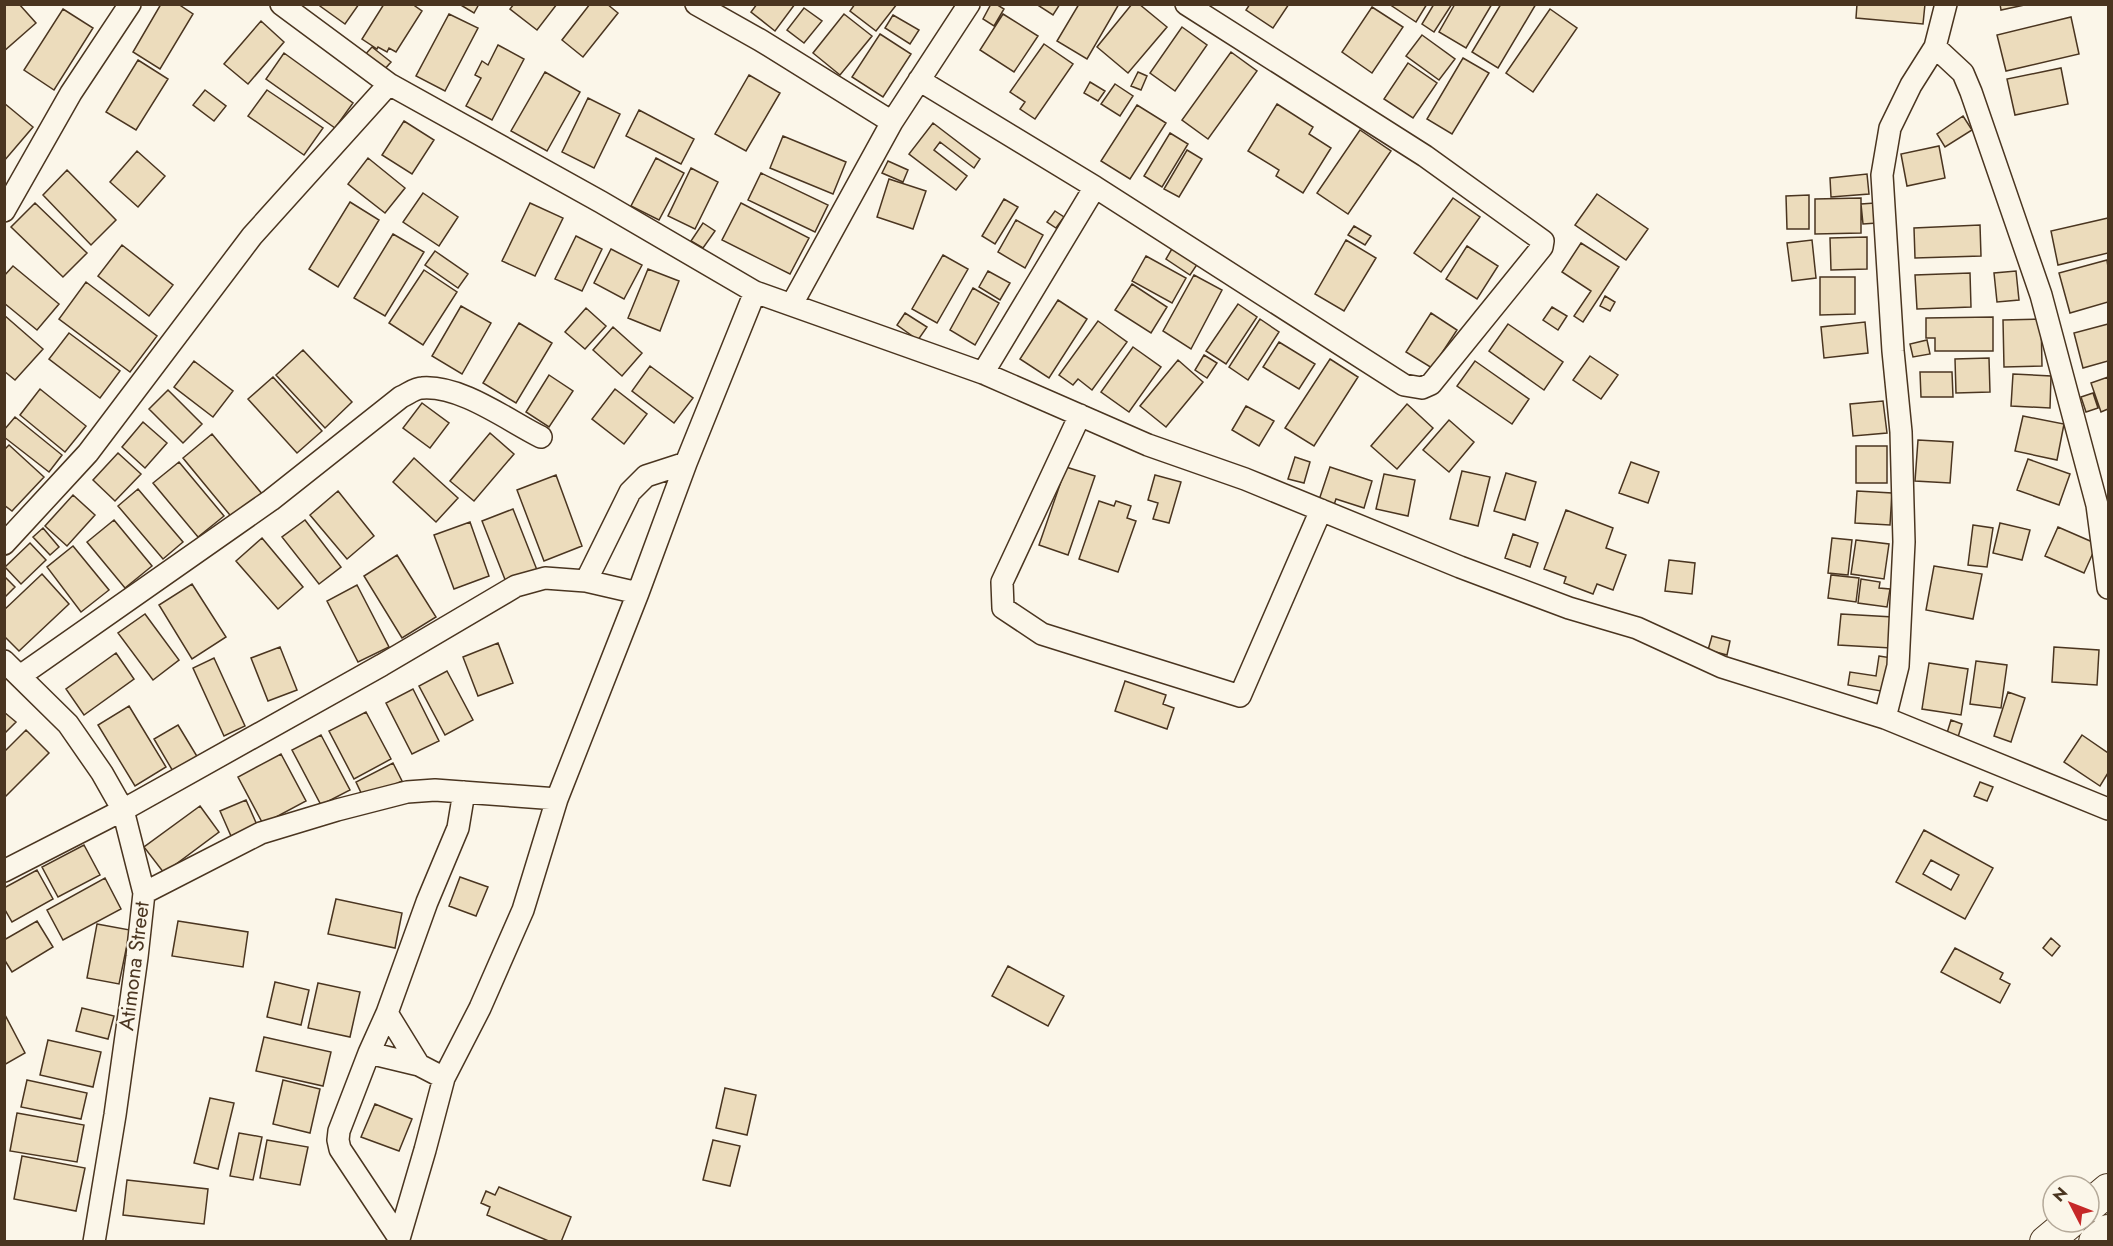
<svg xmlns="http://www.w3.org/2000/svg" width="2113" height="1246" font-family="Jost,sans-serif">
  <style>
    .building { fill: #ecdcbc; stroke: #4a3520; stroke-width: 1.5; fill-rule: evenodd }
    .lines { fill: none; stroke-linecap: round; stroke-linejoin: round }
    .minor-casing { stroke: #4a3520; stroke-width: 24 }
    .highway-casing { stroke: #4a3520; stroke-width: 34 }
    .minor { stroke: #fbf6e9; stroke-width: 21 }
    .highway { stroke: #fbf6e9; stroke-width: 32 }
    .labels { text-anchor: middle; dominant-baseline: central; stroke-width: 4.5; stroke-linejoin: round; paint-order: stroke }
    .street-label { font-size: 21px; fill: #4a3520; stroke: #fbf6e9 }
  </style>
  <rect width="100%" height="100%" fill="#fbf6e9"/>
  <path class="building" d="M4,4H19L36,23L4,51Z
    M161,4H178L193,14L160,69L133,52Z
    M321,4H359L345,24L320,6Z
    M384,4H412L422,11L396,52L389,48L387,52L378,47L377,49L362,39Z
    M459,4H479L474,13Z
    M514,4H557L537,30L510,9Z
    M590,4H607L618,13L583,57L562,40Z
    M757,4H795L775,31L751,12Z
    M855,4H897L876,31L850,11Z
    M991,4H996L1004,9L994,26L983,19Z
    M1036,4H1060L1053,15Z
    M1079,4H1119L1087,59L1057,41Z
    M1132,4H1139L1167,27L1128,73L1097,47Z
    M1250,4H1289L1273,28L1246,10Z
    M1389,4H1427L1416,22Z
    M1434,4H1452L1434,32L1422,24Z
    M1455,4H1492L1466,48L1439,32Z
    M1501,4H1536L1498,68L1472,52Z
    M1857,4H1925L1923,24L1856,18Z
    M2000,4H2029L2001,10Z
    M1372,7L1403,27L1372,73L1342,52Z
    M804,8L822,21L804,43L787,30Z
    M63,9L93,28L54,90L24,70Z
    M1550,9L1577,28L1533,92L1506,73Z
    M449,14L478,28L445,91L416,76Z
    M844,14L872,36L840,75L813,53Z
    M1003,14L1038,36L1014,72L980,50Z
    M893,15L919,30L910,44L885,28Z
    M2071,17L2079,54L2006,71L1997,35Z
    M261,21L284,42L248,84L224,64Z
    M1182,27L1207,45L1175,91L1150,73Z
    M880,34L911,54L883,97L852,77Z
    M1422,35L1455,59L1439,80L1406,56Z
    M1044,44L1073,64L1035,119L1020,109L1025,102L1010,92Z
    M498,45L524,59L492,120L466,106L481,78L475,75L482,61L488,65Z
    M372,47L391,62L383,71L362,58Z
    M1231,52L1257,71L1208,139L1182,120Z
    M284,53L353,103L335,128L266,79Z
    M1463,58L1489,73L1452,134L1427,119Z
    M138,60L168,79L136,130L106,112Z
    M1408,63L1437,83L1413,118L1384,99Z
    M2061,68L2068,104L2015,115L2007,79Z
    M545,72L580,92L547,151L511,131Z
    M1138,72L1147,76L1141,90L1131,86Z
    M749,75L780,93L746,151L715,134Z
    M1090,82L1105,91L1098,101L1084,93Z
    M1115,84L1133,96L1120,116L1101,104Z
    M205,90L226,106L214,121L193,105Z
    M267,90L323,128L304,155L248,116Z
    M588,98L620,114L594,168L562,152Z
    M4,103L33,127L4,161Z
    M1277,104L1313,127L1309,134L1331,148L1303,193L1276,176L1279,170L1248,151Z
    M1137,105L1166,123L1130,179L1101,161Z
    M639,110L694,139L681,164L626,136Z
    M1963,116L1972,130L1945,147L1937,134Z
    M404,121L434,140L412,174L382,155Z
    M933,123L980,159L974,168L940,142L934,150L967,176L956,190L909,154Z
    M1360,130L1391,151L1348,214L1317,193Z
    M1170,133L1188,144L1162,187L1144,176Z
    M783,136L846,162L833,194L770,168Z
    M1939,146L1945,178L1907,186L1901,154Z
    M1187,150L1202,159L1179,197L1164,189Z
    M137,151L165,176L138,207L110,182Z
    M368,158L405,188L385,213L348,184Z
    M656,158L684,173L659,220L631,206Z
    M888,161L908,170L903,182L882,173Z
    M691,168L718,182L695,229L668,216Z
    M67,170L116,220L91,245L43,195Z
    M761,173L828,205L815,232L748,200Z
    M1867,174L1869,194L1831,197L1830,178Z
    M889,179L926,191L913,229L877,217Z
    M423,193L458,217L439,246L403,222Z
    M1597,194L1648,229L1626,260L1575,225Z
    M1809,195V229H1787L1786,196Z
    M1453,198L1480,217L1441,272L1414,253Z
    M1861,198V233L1815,234V199Z
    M1004,199L1018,207L995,244L982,236Z
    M350,202L379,220L338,287L309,269Z
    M35,203L87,253L63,277L11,227Z
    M530,203L563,218L535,276L502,261Z
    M741,203L809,238L790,274L722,240Z
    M1875,203L1877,223L1863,224L1861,204Z
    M1055,211L1064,217L1056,228L1047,222Z
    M2108,218V253L2058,265L2051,231Z
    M1016,220L1043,235L1025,268L998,252Z
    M703,223L715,231L703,248L691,241Z
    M1980,225L1981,256L1915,258L1914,228Z
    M1354,226L1371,236L1365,245L1348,235Z
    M393,234L424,252L385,316L354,298Z
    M576,236L602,249L582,291L555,279Z
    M1867,237V269L1831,270L1830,238Z
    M1346,240L1376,258L1344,311L1315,294Z
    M1812,240L1816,278L1792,281L1787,243Z
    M1581,243L1619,267L1583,322L1574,316L1591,291L1562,272Z
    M122,245L173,285L149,316L98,276Z
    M1467,246L1498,266L1477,299L1446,279Z
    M1173,247L1198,263L1190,275L1166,259Z
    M611,249L642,265L624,299L594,283Z
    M435,251L468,274L458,288L425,265Z
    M943,255L968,269L937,323L912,309Z
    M1146,256L1186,278L1172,303L1132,281Z
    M2107,260L2108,267V302L2070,313L2059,273Z
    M13,266L59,304L37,330L4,303V276Z
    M648,269L679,281L660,331L628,318Z
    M424,270L457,292L423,345L389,323Z
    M988,271L1010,283L1000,300L979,287Z
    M2016,271L2019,300L1997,302L1994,273Z
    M1970,273L1971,307L1917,309L1915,275Z
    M1194,275L1222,290L1191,349L1163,331Z
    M1820,277H1855V314L1820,315Z
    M86,282L157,336L130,372L59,319Z
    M1132,284L1167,307L1151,333L1115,310Z
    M973,288L999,303L975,345L950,330Z
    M1605,296L1615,302L1610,311L1600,306Z
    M1058,300L1087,319L1049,378L1020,359Z
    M1238,304L1257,317L1226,364L1206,351Z
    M461,306L491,323L462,374L432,356Z
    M1552,307L1567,316L1558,330L1543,320Z
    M586,308L606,326L585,349L565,332Z
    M905,313L927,327L918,340L897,325Z
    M1431,313L1457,330L1432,368L1406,352Z
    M4,315L43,349L15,380L4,371Z
    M1993,317V351H1935V338H1926V318Z
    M1260,319L1279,332L1248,380L1229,367Z
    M2041,319L2042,366L2004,367L2003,320Z
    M1098,321L1127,342L1092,390L1078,379L1073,385L1059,375Z
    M1865,322L1868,353L1824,358L1821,327Z
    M519,323L552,343L516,403L483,383Z
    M1508,324L1563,362L1544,390L1489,351Z
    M2108,324V361L2083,368L2074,333Z
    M613,327L642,353L622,376L593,350Z
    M69,333L120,371L100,398L49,359Z
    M1927,340L1930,354L1913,357L1910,344Z
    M1279,342L1315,364L1299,389L1263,367Z
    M1133,347L1161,367L1129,412L1101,392Z
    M303,350L352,402L325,428L276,375Z
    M1204,355L1217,363L1207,378L1195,370Z
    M1590,356L1618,375L1601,399L1573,380Z
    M1989,358L1990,392L1956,393L1955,359Z
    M1330,359L1358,377L1314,446L1285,428Z
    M1178,360L1203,382L1166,427L1140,406Z
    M194,361L233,391L213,417L174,387Z
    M1475,361L1529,399L1512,424L1457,386Z
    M650,366L693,398L674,423L632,391Z
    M1920,372H1952L1953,397H1921Z
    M2013,374L2051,376L2050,408L2011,406Z
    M549,375L573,391L549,427L526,412Z
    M273,377L322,431L297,453L248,399Z
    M2108,377V409L2101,412L2091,383Z
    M40,389L86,426L65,452L20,415Z
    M615,389L647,414L624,444L592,419Z
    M168,390L202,424L183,443L149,409Z
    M2093,393L2098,408L2086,412L2081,397Z
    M1883,401L1887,433L1853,436L1850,404Z
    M422,403L449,423L430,448L403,428Z
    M1407,404L1433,428L1397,469L1371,446Z
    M1246,406L1274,421L1259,446L1232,430Z
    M2023,416L2064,424L2057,460L2015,451Z
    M15,417L62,455L49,472L4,437V430Z
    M1449,420L1474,442L1449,472L1423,450Z
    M143,422L167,443L145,468L122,447Z
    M490,433L514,454L474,501L450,481Z
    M212,434L263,495L234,520L183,458Z
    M1918,440L1953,442L1950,483L1915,481Z
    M9,445L44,477L12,511L4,505V450Z
    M1856,446H1887V483H1856Z
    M118,453L141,474L115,501L93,480Z
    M1295,457L1310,462L1304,483L1288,479Z
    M414,458L458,498L436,522L393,482Z
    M2028,459L2070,474L2059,505L2017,490Z
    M179,462L224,516L198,537L153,483Z
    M1631,462L1659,472L1648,503L1619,493Z
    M1066,467L1095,476L1068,555L1039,545Z
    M1330,467L1372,481L1364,508L1336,499L1333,508L1318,503Z
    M1462,471L1490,477L1478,526L1450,519Z
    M1506,473L1536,482L1525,520L1494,511Z
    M1384,474L1415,480L1408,516L1376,509Z
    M556,475L582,546L544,561L517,490Z
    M1155,475L1181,482L1169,523L1153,519L1158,503L1148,500Z
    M138,489L183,542L163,559L118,506Z
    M338,491L374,536L347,559L310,515Z
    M1857,491L1892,493L1890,525L1855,523Z
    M73,495L95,515L67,546L45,526Z
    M1099,501L1114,506L1116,501L1131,506L1127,518L1136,521L1118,572L1079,559Z
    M513,509L537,570L506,582L482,521Z
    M1566,510L1613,528L1606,548L1626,555L1613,590L1597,584L1593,594L1564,583L1566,577L1544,569Z
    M114,520L152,566L125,588L87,542Z
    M305,520L341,567L319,584L282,537Z
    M470,522L489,576L454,589L434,535Z
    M2000,523L2030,530L2022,560L1993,553Z
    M1973,525L1993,528L1987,567L1968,565Z
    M2058,527L2097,544L2084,573L2045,556Z
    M43,528L59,547L50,555L33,537Z
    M1513,534L1538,543L1530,567L1505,558Z
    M262,538L303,587L278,609L236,561Z
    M1832,538L1852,540L1848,575L1828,573Z
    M1856,540L1889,544L1884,579L1851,574Z
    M30,543L46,560L21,584L5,567Z
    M73,546L109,590L81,612L47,567Z
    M397,555L436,617L402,638L364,576Z
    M1669,560L1695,563L1692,594L1665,591Z
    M1934,566L1982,574L1973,619L1926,610Z
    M42,574L69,604L19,651L4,636V610Z
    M1831,575L1859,578L1856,602L1828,598Z
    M4,576L15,587L4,598Z
    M1861,579L1880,582L1879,588L1890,589L1887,607L1858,603Z
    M192,584L226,637L192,659L159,605Z
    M357,585L389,647L358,662L327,601Z
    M145,614L179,660L153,680L118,633Z
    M1841,614L1893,617L1891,648L1838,645Z
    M1712,636L1730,641L1727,655L1708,650Z
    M498,643L513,683L478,696L463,657Z
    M280,647L297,690L268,701L251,658Z
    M2054,647L2099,650L2097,685L2052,682Z
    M116,653L134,679L84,715L66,689Z
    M1879,656L1892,658L1886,692L1848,685L1850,672L1876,676Z
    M214,658L245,726L224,736L193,668Z
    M1976,661L2007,665L2001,708L1970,704Z
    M1929,663L1968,669L1961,715L1922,709Z
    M447,671L473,720L445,735L419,686Z
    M1125,681L1166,695L1163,704L1174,708L1167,729L1115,711Z
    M413,689L439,741L412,754L386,703Z
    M2008,692L2025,698L2011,742L1994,736Z
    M129,706L166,767L135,786L98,725Z
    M4,712L16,722L4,734Z
    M366,712L391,759L354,779L329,731Z
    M1951,720L1962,724L1958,737L1947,733Z
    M178,725L198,758L174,773L154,739Z
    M26,730L49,753L4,798V752Z
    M321,735L350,790L321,805L292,750Z
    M2082,735L2108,753V773L2100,786L2064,762Z
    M281,754L306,801L263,824L238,777Z
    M393,763L402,781L364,799L356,782Z
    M1980,782L1993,787L1987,801L1974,796Z
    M246,800L257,825L231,836L220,811Z
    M200,806L219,832L164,873L144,847Z
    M1924,830L1993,868L1965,919L1896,882ZM1931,860L1959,875L1951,890L1923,874Z
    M84,845L100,875L58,897L42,867Z
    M37,870L53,899L12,922L4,908V888Z
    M460,877L488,887L476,916L449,906Z
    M105,878L121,909L63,940L47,910Z
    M336,899L402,913L395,948L328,934Z
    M37,921L53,947L12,972L4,959V940Z
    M178,921L248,932L243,967L172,956Z
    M97,924L130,930L119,984L87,978Z
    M2051,938L2060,946L2052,956L2043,948Z
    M1955,948L2003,973L2000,979L2010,984L2000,1003L1941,972Z
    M1008,966L1064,996L1048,1026L992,996Z
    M275,982L309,990L301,1025L267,1017Z
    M318,983L360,992L350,1037L308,1028Z
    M82,1008L114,1016L108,1039L76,1031Z
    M4,1013L25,1053L4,1065Z
    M264,1037L331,1052L323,1086L256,1071Z
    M48,1040L101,1052L93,1087L40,1075Z
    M27,1080L87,1093L81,1119L21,1107Z
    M283,1080L320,1089L310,1133L273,1124Z
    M725,1088L756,1095L747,1135L716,1128Z
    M210,1098L234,1103L218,1169L194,1163Z
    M375,1104L412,1119L399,1151L361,1137Z
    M17,1113L84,1125L77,1162L10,1151Z
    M239,1133L262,1137L253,1180L230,1176Z
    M267,1140L308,1147L300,1185L260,1178Z
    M713,1140L740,1146L730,1186L703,1180Z
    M22,1156L85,1168L76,1211L14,1199Z
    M127,1180L208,1189L204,1224L123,1215Z
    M499,1187L571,1217L561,1242H551L487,1215L490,1207L481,1203L486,1191L495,1195Z"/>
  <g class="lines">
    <g class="minor-casing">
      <path id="minor" d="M281,4L389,84L601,202L755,292L983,373L1148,445L1245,479L1460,567L1569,608L1637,628L1722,667L1885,718L2108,809
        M696,4L760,40L892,122L792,304
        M1935,47L1963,73L1971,92L2041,295L2097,505L2108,588
        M919,80L1095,187L1404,385L1422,388L1431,384L1542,247L1543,241L1425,156L1186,4
        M892,122L969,4
        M4,211L71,93L130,4
        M983,373L1095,187
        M1080,415L1002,582L1003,608L1042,634L1240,696L1321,510
        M4,544L88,453L252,236L389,84
        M586,581L630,492L646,476L686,463
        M4,661L68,724L102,773L123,810L144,893L137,957L115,1115L94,1242
        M20,676L271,500L401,397C408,394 415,388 422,388C461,385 507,420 541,437
        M1885,718L1898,666L1904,542L1901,432L1893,351L1882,175L1890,128L1911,85L1935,47L1946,4
        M4,871L123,810L382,665L516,586L545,578L586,581L638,593
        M144,893L261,833L337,810L407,792L435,790L557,799
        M387,1013L419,1065
        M369,1053L419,1065L444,1078
        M399,1238L340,1149L338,1140L339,1131L369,1053L387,1013L427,902L458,828L464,792
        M398,1242L425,1150L444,1078L480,1008L523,910L557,799L638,593L686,463L755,292"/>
    </g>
    <g class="highway-casing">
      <path id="highway" d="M2089,1206L2108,1190
        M2046,1242L2070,1222
        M2095,1242L2108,1231"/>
    </g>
    <use href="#minor" class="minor"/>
    <use href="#highway" class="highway"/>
  </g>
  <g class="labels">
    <g class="street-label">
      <text transform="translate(134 966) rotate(-83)">Atimona Street</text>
    </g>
  </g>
  <rect width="2113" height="1246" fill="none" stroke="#4a3520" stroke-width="12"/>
  <g transform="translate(2071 1204) rotate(312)"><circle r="28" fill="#fbf6e9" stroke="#b4a999" stroke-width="1.5"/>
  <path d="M0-4.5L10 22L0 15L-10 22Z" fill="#c62828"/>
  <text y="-9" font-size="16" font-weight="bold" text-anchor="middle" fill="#4a3520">N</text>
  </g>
</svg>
